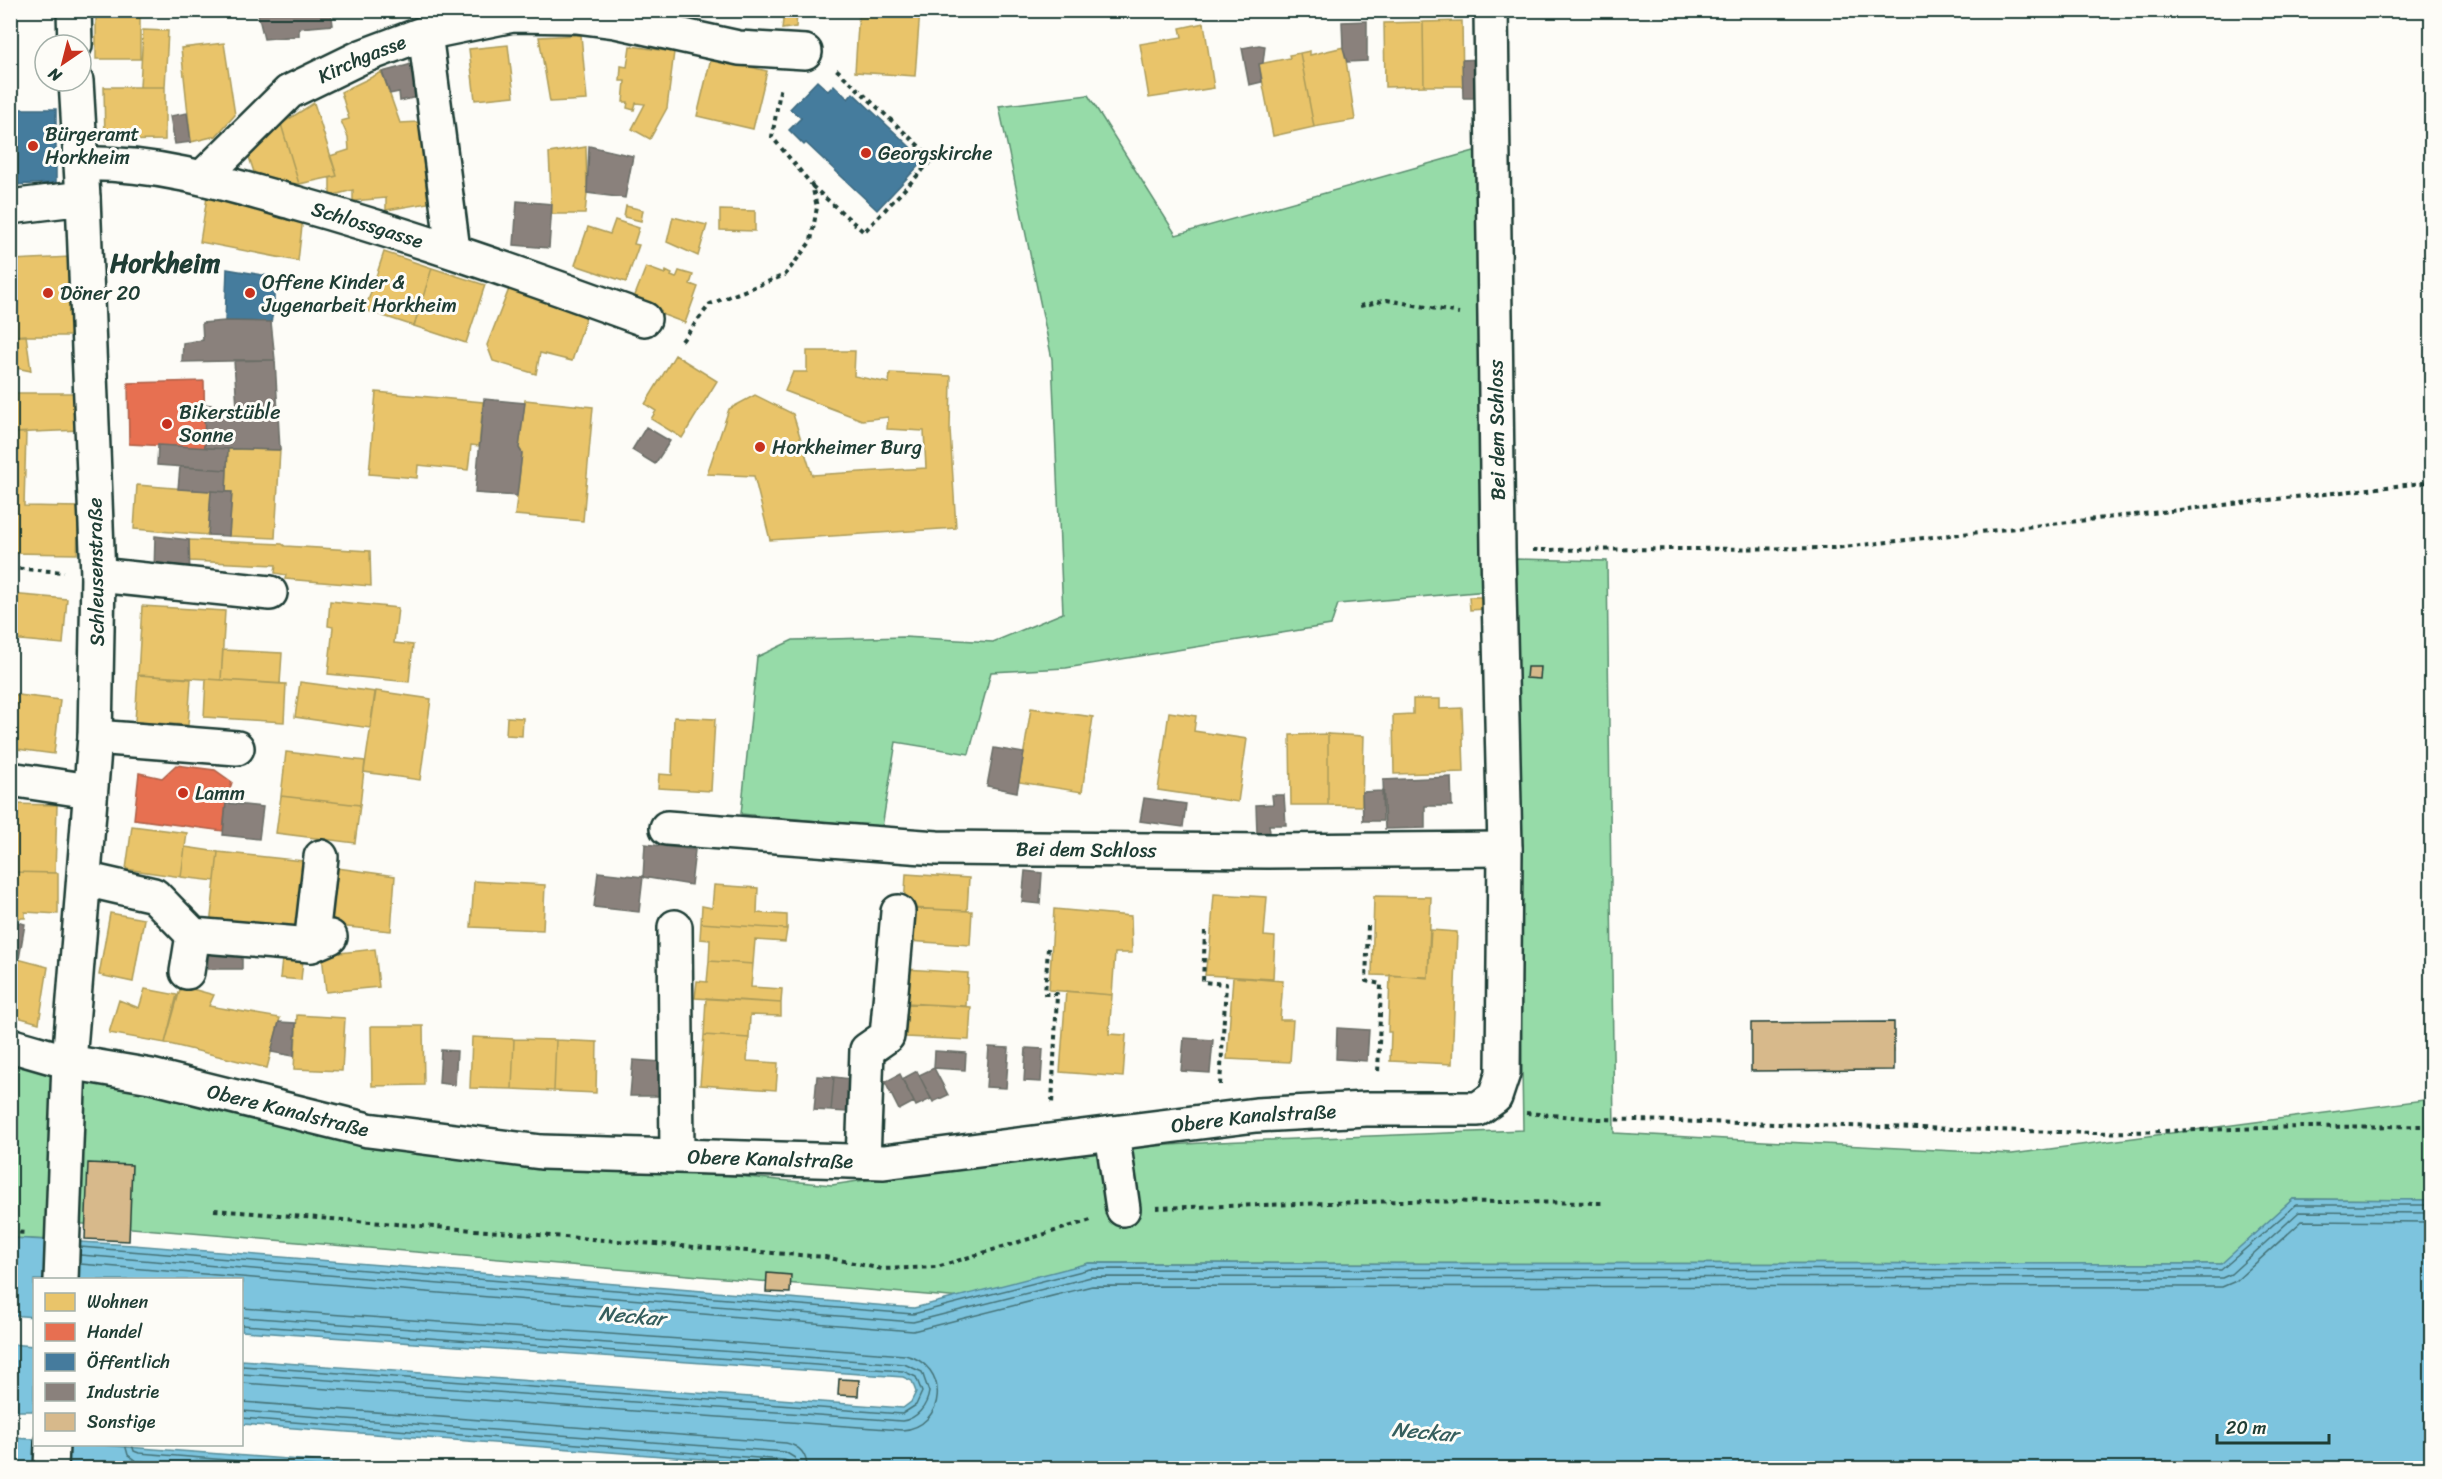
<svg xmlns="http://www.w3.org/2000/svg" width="2442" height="1479" font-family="Sriracha,sans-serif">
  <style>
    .green { fill: #96dba8; stroke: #5a8c6e; stroke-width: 1.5 }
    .water { fill: #7dc4de; stroke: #578e9a; stroke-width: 1.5 }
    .homes { fill: #e9c46a; stroke: #ac9c5a; stroke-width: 1.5 }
    .shops { fill: #e76f51; stroke: #ab6048; stroke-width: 1.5 }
    .public { fill: #457b9d; stroke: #3a687e; stroke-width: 1.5 }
    .industry { fill: #8a817c; stroke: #6a6d66; stroke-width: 1.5 }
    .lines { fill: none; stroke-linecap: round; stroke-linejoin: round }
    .shore { stroke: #457378; stroke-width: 1.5 }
    .building { fill: #d7b98b; stroke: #1f3d34; stroke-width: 1.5 }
    .minor-casing { stroke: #1f3d34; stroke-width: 38 }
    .path { stroke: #1f3d34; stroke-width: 4; stroke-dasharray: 4.5 4.5; stroke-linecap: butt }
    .minor { stroke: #fdfcf7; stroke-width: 33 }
    .poi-dot { fill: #c8321e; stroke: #fdfcf7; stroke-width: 2 }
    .labels { text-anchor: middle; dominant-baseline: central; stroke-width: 6; stroke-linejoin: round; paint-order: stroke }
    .street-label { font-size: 20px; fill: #1f3d34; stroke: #fdfcf7 }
    .poi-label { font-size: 20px; fill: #1f3d34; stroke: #fdfcf7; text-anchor: start }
    .water-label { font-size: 21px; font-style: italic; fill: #365f5e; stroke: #fdfcf7 }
    .district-label { font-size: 26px; font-weight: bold; fill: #1f3d34; stroke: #fdfcf7 }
  </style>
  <rect width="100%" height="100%" fill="#fdfcf7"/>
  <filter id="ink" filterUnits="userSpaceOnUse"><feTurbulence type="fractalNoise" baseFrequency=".0167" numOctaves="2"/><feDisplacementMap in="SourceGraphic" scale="12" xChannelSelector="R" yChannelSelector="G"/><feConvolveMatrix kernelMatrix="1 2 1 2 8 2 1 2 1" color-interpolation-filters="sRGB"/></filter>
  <g filter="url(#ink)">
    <path class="green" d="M1088,95L1176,235L1481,149L1488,591L1338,604L1331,625L1066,668L991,672L969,754L896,742L882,827L741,814L757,657L793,640L904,637L993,642L1063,613L1052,359L999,106Z
      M1514,559L1607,561L1614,1133L2012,1154L2431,1099V1200L2293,1199L2222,1264L1089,1263L962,1298L72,1223V1241L11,1238V1054L671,1170L832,1185L1042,1153L1218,1142L1523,1130Z"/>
    <path class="water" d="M2293,1199L2431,1200V1468H822L242,1424V1360L903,1408L911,1402L916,1392L912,1381L903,1377L242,1331V1280H34V1317L11,1315V1238L133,1245L914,1308L1089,1263L2221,1264Z
      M10,1344L34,1346V1411H11Z
      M10,1438L34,1439V1444L101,1445L408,1468H11Z"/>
    <path class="homes" d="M94,10H174V11L94,13Z
      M391,10H433L392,18Z
      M784,10H827L825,18L797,12L796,27L782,29Z
      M859,10H920L915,76L855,72Z
      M96,16H140V59H96Z
      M1462,21L1463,86H1424L1423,22Z
      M1423,22L1424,86L1385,87L1384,23Z
      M1204,23L1214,88L1149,98L1140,44L1182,37L1180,28Z
      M143,30L168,31L165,87H140Z
      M581,35L587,100L550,102L539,37Z
      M224,43L235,115L216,136L191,142L181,48Z
      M508,45L514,96L475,100L469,49Z
      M630,46L674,52L667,108L650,139L632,129L645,104L636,103L634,110L627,108L628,102H623L625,81H620L621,66L627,67Z
      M1344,47L1355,120L1314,127L1300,53L1310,51V55Z
      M1300,53L1314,127L1273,136L1259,64L1290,58L1289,55Z
      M711,58L767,71L753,129L697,116Z
      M382,72L400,123L419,122L428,203L386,210V198L353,201V190L330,196V178L337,176L330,156L349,150L348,137L341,121L349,119L341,92Z
      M104,87H165V140L105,141Z
      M314,103L337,176L299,184L281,124Z
      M281,124L299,184L301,190L257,181L246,148Z
      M586,147L587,193L585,214H552L549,153Z
      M208,191L303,217L298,261L200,242Z
      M626,206L643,210L641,221L624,217Z
      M720,210L755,211V231L720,230Z
      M673,217L707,225L698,256L667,242Z
      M615,220L639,228L634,244L639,245L626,282L575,265L588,227L610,234Z
      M10,235L12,260L70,257L72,336H16L14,310H10Z
      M384,252L432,268L414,326L365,310Z
      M646,267L665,274L666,271L672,274L671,276L676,278L679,271L693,275L690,284L698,287L685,323L632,303Z
      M432,268L485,285L466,343L414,326Z
      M509,289L587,314L572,361L540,353L536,374L493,361L487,345Z
      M26,335L31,371L16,368V393H80L81,430L10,433V336Z
      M807,351H855L854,376L889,383L890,373L951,376L950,430L956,528L770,540L754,476L707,474L729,409L755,395L793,414L812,475L926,468L924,431L887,429L888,417L862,420L785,391L793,372H807Z
      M675,355L717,381L682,438L651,419L656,411L645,404Z
      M376,392L483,402L479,446L471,445L468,470L418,465L417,478L369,474Z
      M525,400L593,407L583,521L515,515L522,453L519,448Z
      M10,433H26L24,506L79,507L77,554L10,553Z
      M228,449L280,450L275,538L229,536L232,492H226Z
      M137,485L211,491L208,535L134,529Z
      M189,540L282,544L285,546L370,551L371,586L285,579L286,575L275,573L276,565L189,561Z
      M10,594L67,599L63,644L10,639Z
      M1469,597H1485L1486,609L1470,610Z
      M330,601L398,608L394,643L413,645L409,682L328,674L333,627L328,626Z
      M142,606L225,611L221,680L138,675Z
      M223,650L282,653L280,684L221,680Z
      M138,675L191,679L188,725L135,722Z
      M206,679L286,684L284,722L204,717Z
      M300,682L375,692L370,728L295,717Z
      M376,691L431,699L420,780L364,772Z
      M10,694L60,700L54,754L10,748Z
      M1413,699H1440V709L1462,708L1464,772L1394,774L1393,715L1413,714Z
      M1031,708L1093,717L1082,792L1019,782Z
      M1169,712L1196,716L1194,731L1247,739L1238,802L1158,790Z
      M507,717L523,718L522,736L506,735Z
      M674,717L715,719L711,791L658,788L659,774L672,775Z
      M1328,734L1364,736L1362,806L1328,805Z
      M1328,734V805H1291L1290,735Z
      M286,752L365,761L360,805L281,796Z
      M281,796L360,805L355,843L276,833Z
      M10,804L57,805L55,873L10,872Z
      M132,826L187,833L181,877L126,869Z
      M185,847L218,852L215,881L181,877Z
      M218,852L303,861L296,935L210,926Z
      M330,867L395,876L391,931L325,925Z
      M10,872L58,873V914L25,912V918H15L16,912H10Z
      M906,874L969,878L967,911L904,908Z
      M474,881L545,885L543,930L471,927Z
      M714,885L758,888L757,913L787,915V929L701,923L702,906L712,908Z
      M1214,894L1267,897L1264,936L1275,937L1273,979L1205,975L1207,959H1209Z
      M1374,896L1431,897L1428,977L1372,975Z
      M909,908L972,911L970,945L907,941Z
      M1054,909L1131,916L1132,953H1115L1112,995L1049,990Z
      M110,913L144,919L133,982L99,975Z
      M701,923L787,929L785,942L755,940L753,964L709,961L710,940L700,939Z
      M1431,930L1457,932L1452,1064L1390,1061L1391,1032H1388L1390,975L1428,978Z
      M375,949L379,987L326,992L322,955Z
      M10,957L48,967L39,1023L10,1015Z
      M282,959L303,960L301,980L280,978Z
      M709,961L753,964L751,987L782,989L781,1003L695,998L697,981L707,982Z
      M905,969L968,973L966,1006L903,1003Z
      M1233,977L1283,981L1280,1020H1293L1290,1062L1227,1059Z
      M181,986L214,995L209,1006L280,1018L267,1068L165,1043Z
      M145,989L177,995L165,1043L109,1033L119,1000L139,1008Z
      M1066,991L1112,995L1109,1034L1126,1035L1123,1077L1060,1072Z
      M706,998L781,1003V1016L750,1015L749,1038L704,1035Z
      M908,1003L971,1007L969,1040L906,1037Z
      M297,1015L345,1018L342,1071L294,1069Z
      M371,1026H423L424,1085L372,1086Z
      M704,1035L749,1038L747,1061L778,1063L776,1090L700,1085Z
      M472,1037L514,1039L512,1089L470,1088Z
      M514,1039L556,1040L554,1091L512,1089Z
      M556,1040L597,1042L596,1093L554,1091Z"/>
    <path class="shops" d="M204,381L205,448L129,444L128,383Z
      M176,765L215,770L232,782L226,803L223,831L134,819L139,773L162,778Z"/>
    <path class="public" d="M817,81L828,91L834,85L848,99L853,93L924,160L877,210L806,143L804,145L789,130L801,118L790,109Z
      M10,109H56V183L10,185Z
      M227,269L274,277V309L271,322L225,321Z"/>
    <path class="industry" d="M257,10H331L333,25L299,28V36L264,39Z
      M1367,21V61L1347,62L1343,48L1342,22Z
      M1259,45L1265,46L1263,63L1259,64L1262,82L1249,85L1242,48Z
      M1479,59L1480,98H1463L1462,60Z
      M412,64L417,97L400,101L399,92L390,94L382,72Z
      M187,113L191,142L175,144L170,116Z
      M589,146L633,156L625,198L587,193Z
      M517,201L552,204L549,248L514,245Z
      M225,321L271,322L275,360L182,362L183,343L203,340L202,323Z
      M234,360H275L280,450L205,448L204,404L237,408Z
      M484,399L525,403L519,448L522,453L517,496L475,493Z
      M646,427L670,441L655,464L632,450Z
      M158,445L228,449L227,470L157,465Z
      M180,467L227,470L226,492L178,489Z
      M211,491L232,492L229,536L208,535Z
      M155,536L189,540L190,579L154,574Z
      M994,748L1024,753L1017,792L987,786Z
      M1451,777L1452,806H1425V828L1385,829L1383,780Z
      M1382,791L1383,821H1363L1362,792Z
      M1272,795H1284L1286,825H1269L1270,832L1257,833L1256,805L1273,804Z
      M1144,798L1186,804L1183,827L1140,821Z
      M226,803L263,807L259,839L223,835Z
      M645,844L695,850L691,885L643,877Z
      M1025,871L1042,873L1040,904L1022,902Z
      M598,872L643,877L639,912L594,907Z
      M10,920L25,924L19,959L10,957Z
      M242,952V969H208V953Z
      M279,1022L296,1023L294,1056L271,1052Z
      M1337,1028L1369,1030L1367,1061L1336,1059Z
      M1184,1038L1213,1040L1210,1073L1181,1071Z
      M989,1047L1009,1048L1006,1088L986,1087Z
      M1026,1048L1043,1049L1041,1082L1024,1081Z
      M441,1050L457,1051L455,1085L439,1083Z
      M935,1051L966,1053L965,1070L934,1068Z
      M633,1060L662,1062L660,1096H630Z
      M934,1068L948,1095L933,1102L919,1075Z
      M917,1071L931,1099L916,1106L902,1079Z
      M900,1074L914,1102L899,1110L885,1082Z
      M817,1076L834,1077L831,1111L814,1110Z
      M834,1077L850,1079L848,1112L831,1111Z"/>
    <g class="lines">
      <path class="shore" d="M80,1247L913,1314L1090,1269L2221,1270L2296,1205H2432
        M80,1255L913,1322L1091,1277L2222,1278L2231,1274L2299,1212L2432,1213
        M80,1264L913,1331L1092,1286L2222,1287L2236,1281L2302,1221L2432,1222
        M242,1308L905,1355C951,1365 946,1427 902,1430L242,1383
        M242,1317L904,1364L922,1372L929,1392C927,1406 917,1419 902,1421L242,1374
        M242,1325L903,1371L916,1377L922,1392L916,1405L902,1414L242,1366
        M242,1402L786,1443C800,1446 807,1455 807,1468
        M242,1411L785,1452L795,1458L798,1468
        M242,1418L784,1460L789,1462L791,1468
        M125,1444L128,1455L136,1461L235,1468
        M132,1444L134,1451L139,1453L332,1468"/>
    </g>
    <path class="building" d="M1527,667H1541L1540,679L1526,678Z
      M1894,1022V1070L1751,1071V1023Z
      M88,1163L132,1165L129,1241L85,1239Z
      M767,1273L791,1275L790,1293L766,1292Z
      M839,1379L859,1380L858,1396L838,1395Z"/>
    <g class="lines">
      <g class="minor-casing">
        <g id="minor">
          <path d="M74,10L75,45"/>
          <path d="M425,33L453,250"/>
          <path id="s1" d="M81,164C155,162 224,183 295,203C413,236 529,277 644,319"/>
          <path id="s2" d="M203,177L289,92L361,57L425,33L513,15L576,16L615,21L739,48L805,52"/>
          <path d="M10,207L83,198"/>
          <path d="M98,575L270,593"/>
          <path d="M95,737L237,748"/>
          <path d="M10,779L90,791"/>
          <path id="s3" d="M667,828L937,848L1268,851L1505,849"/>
          <path d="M84,879L154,895L193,935L311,945L330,937"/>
          <path d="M675,927L677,1155"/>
          <path d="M311,945L321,857"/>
          <path d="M187,972L193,935"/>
          <path id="s4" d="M10,1045L69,1062L151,1076L368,1130L541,1152L884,1162L1256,1115L1366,1109H1478L1495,1097L1503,1073L1505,849L1498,549L1491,10"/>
          <path d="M1112,1133L1123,1209"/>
          <path d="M863,1161L867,1050L887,1036L898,912"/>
          <path d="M61,1280L69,1062L95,737L98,575L83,198L76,81"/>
          <path d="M51,1468L52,1444"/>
        </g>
      </g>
      <path class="path" d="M812,186L864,232L933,159L836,69
        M1360,306L1387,300L1459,313
        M682,341L710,304L785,275L811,241L817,207L812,185L772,137L781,85
        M1533,550L1834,548L2432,482
        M10,568L64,572
        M1368,926L1366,981L1381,984L1378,1075
        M1205,931L1203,982L1226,984L1220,1085
        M1048,948L1045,994H1057L1052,1104
        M1526,1113L1599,1119L2096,1133L2301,1127L2432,1126
        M1156,1208L1401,1201L1604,1203
        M214,1210L825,1257L882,1269L937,1267L1091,1220
        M10,1232L28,1233"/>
      <use href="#minor" class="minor"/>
    </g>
  </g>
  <g class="poi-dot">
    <circle cx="33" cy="146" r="6"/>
    <circle cx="866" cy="153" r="6"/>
    <circle cx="48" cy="293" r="6"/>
    <circle cx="250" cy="293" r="6"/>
    <circle cx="167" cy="424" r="6"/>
    <circle cx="760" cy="447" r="6"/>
    <circle cx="183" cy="793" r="6"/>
  </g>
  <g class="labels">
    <g class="street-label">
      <text stroke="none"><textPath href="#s2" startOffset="201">Kirchgasse</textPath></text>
      <text stroke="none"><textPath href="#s1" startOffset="294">Schlossgasse</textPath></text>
      <text transform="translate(1497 430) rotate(-91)">Bei dem Schloss</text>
      <text transform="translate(96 572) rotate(-91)">Schleusenstraße</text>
      <text stroke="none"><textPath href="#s3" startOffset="420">Bei dem Schloss</textPath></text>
      <text stroke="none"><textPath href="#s4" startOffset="286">Obere Kanalstraße</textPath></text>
      <text stroke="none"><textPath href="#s4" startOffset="1258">Obere Kanalstraße</textPath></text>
      <text stroke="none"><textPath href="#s4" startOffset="772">Obere Kanalstraße</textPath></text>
    </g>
    <g class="poi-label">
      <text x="45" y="134">Bürgeramt<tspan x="45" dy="23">Horkheim</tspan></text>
      <text x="878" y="153">Georgskirche</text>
      <text x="262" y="282">Offene Kinder &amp;<tspan x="262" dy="23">Jugenarbeit Horkheim</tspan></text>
      <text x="60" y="293">Döner 20</text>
      <text x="179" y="412">Bikerstüble<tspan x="179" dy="23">Sonne</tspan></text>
      <text x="772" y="447">Horkheimer Burg</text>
      <text x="195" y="793">Lamm</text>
    </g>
    <g class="water-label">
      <text transform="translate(632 1316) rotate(5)">Neckar</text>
      <text transform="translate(1425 1432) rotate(5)">Neckar</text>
    </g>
    <g class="district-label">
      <text x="165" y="263">Horkheim</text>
    </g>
  </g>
  <rect width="2442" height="1479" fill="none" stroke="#fdfcf7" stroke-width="36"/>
  <rect x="18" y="18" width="2406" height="1443" fill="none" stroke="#1f3d34" stroke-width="2" filter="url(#ink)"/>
  <rect x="33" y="1278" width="210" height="168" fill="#fdfcf7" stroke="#a4b0a9" stroke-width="1.5"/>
  <rect x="45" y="1293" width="30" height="18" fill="#e9c46a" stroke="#a4b0a9" stroke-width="1.5"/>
  <text x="87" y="1308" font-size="18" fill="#1f3d34">Wohnen</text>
  <rect x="45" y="1323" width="30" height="18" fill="#e76f51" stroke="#a4b0a9" stroke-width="1.5"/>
  <text x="87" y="1338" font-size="18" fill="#1f3d34">Handel</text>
  <rect x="45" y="1353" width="30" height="18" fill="#457b9d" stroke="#a4b0a9" stroke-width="1.5"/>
  <text x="87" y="1368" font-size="18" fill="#1f3d34">Öffentlich</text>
  <rect x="45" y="1383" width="30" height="18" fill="#8a817c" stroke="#a4b0a9" stroke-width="1.5"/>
  <text x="87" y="1398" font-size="18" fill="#1f3d34">Industrie</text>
  <rect x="45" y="1413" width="30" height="18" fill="#d7b98b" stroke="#a4b0a9" stroke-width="1.5"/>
  <text x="87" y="1428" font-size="18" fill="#1f3d34">Sonstige</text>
  <g transform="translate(63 63) rotate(215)"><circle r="28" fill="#fdfcf7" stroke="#a4b0a9" stroke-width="1.5"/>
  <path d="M0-4.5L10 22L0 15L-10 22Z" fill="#c8321e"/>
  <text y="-9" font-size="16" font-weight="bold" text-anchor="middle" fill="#1f3d34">N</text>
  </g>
  <path d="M2217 1434v9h112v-9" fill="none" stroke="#1f3d34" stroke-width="3"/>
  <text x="2226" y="1434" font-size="18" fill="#1f3d34" stroke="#fdfcf7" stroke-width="4.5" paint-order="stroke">20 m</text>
</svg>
